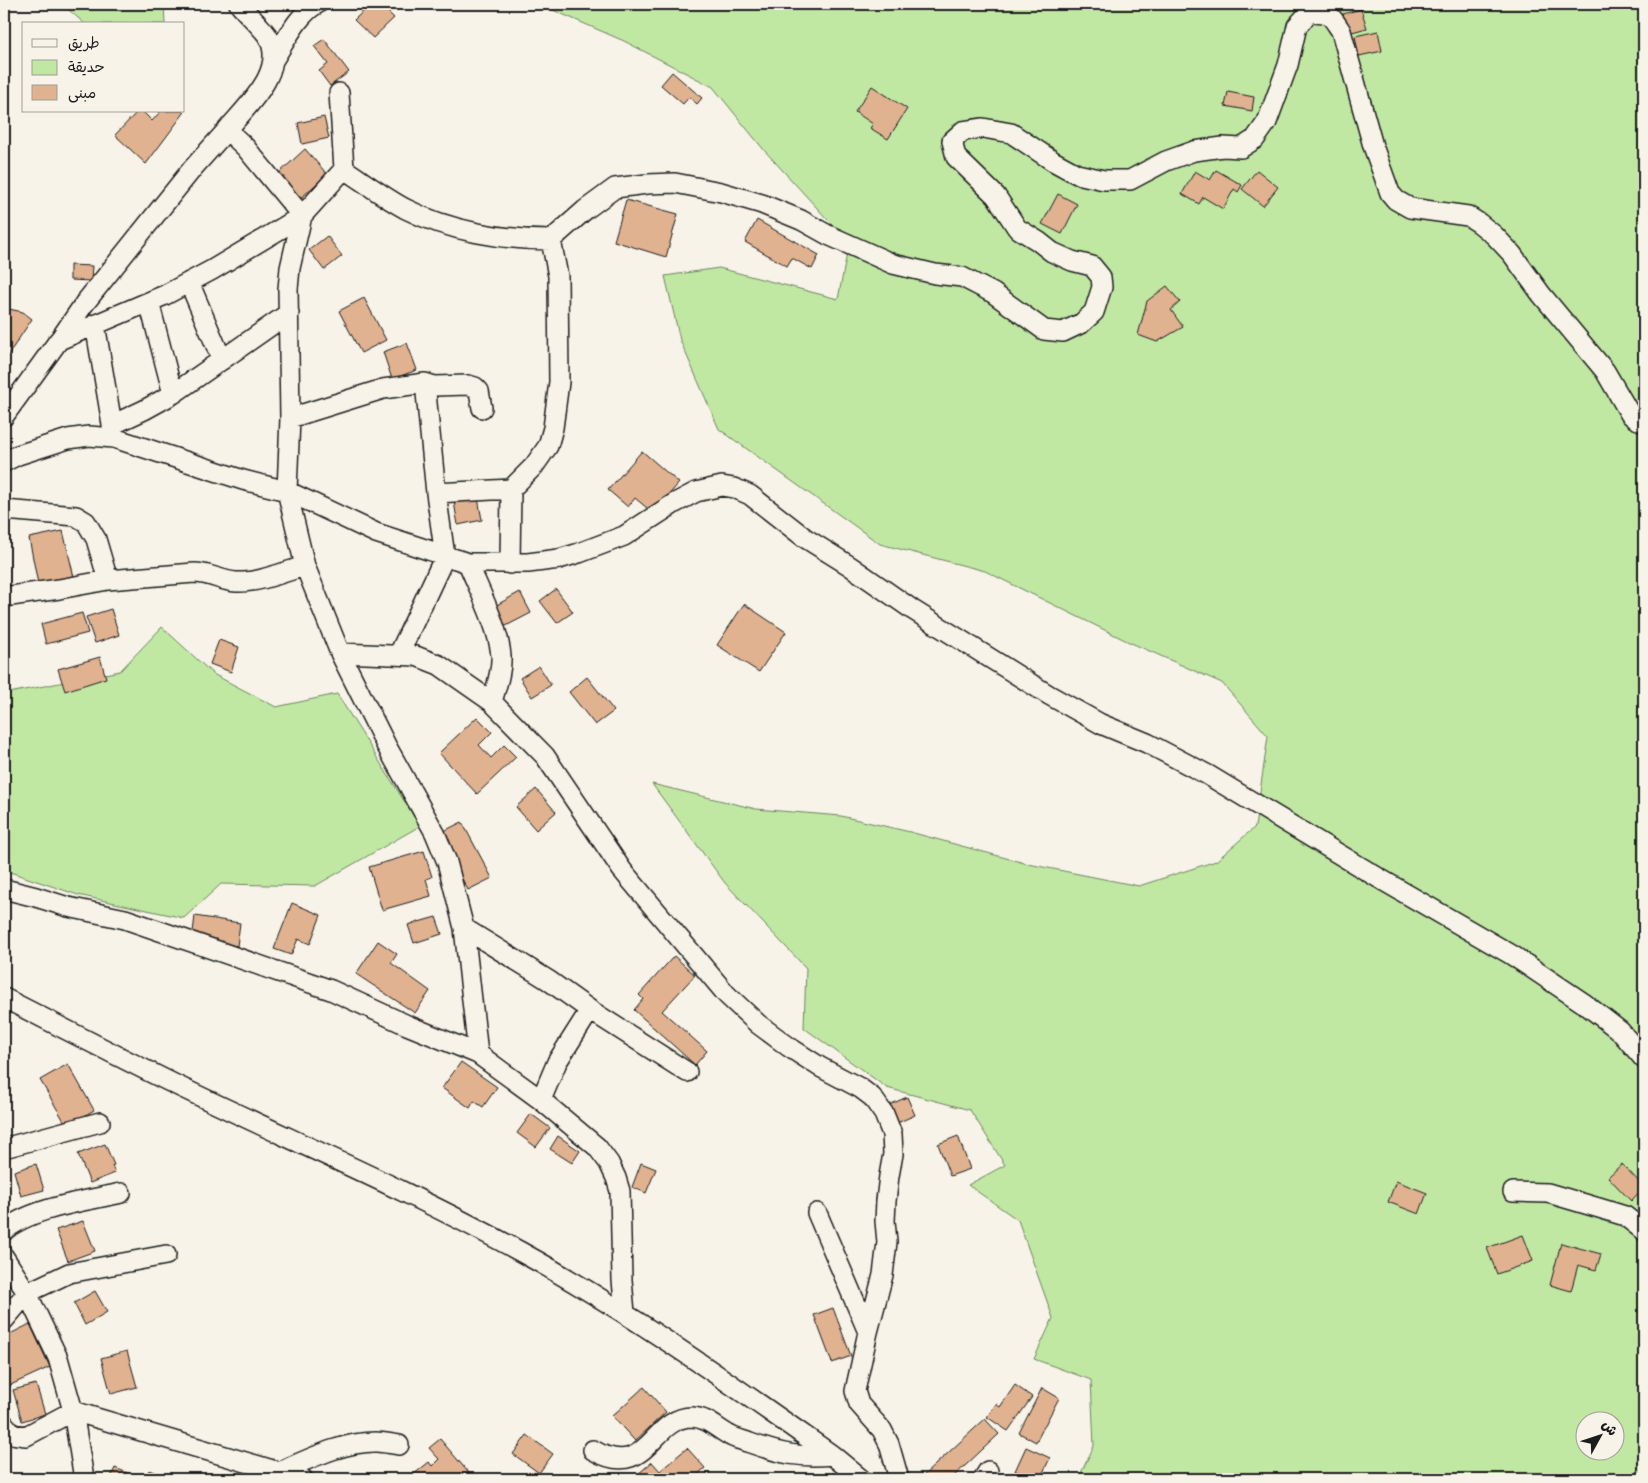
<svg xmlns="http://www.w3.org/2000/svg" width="1648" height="1483" font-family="Caveat,'Playpen Sans Arabic',sans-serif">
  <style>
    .green { fill: #c0e8a3; stroke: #6e8260; fill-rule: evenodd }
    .building { fill: #e0b290; stroke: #1c1c1c }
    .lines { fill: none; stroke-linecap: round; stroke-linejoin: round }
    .minor-casing { stroke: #1c1c1c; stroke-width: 22 }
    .minor { stroke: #f7f3e8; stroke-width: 19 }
  </style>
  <rect width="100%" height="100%" fill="#f7f3e8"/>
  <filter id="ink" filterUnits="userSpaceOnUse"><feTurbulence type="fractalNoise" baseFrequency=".02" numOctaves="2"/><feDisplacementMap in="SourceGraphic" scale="10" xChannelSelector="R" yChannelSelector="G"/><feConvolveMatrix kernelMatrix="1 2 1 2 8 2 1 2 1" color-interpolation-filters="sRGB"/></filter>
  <g filter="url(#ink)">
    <path class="green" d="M62,4H164L165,24H85Z
      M539,4H1644V1479H1078L1094,1446L1091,1380L1034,1359L1053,1318L1018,1220L968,1185L1005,1165L970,1110L887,1088L804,1028L806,968L725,883L652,784L756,809L841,816L910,832L1028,864L1139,886L1216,861L1255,827L1268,736L1222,683L1129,642L985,571L880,544L719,429L680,340L665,276L719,268L838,299L849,243L764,150L713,87L624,41ZM1586,1420H1616V1450H1586Z
      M162,627L213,674L276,707L337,694L420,826L315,886L221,884L184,918L78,895L4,870V694L120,671Z"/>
    <path class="building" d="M371,4H380L394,18L373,38L354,20Z
      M1361,9L1367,28L1348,33L1343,14Z
      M1378,31L1382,51L1359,56L1355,36Z
      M324,39L349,72L330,86L319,71L328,64L314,46Z
      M672,72L702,98L697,104L689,97L683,104L661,85Z
      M872,86L907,109L888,139L870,128L873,124L855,112Z
      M1228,92L1254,97L1252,111L1225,106Z
      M138,111H142L152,121L161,111H182L184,113L146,164L115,135Z
      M324,117L329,138L302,144L298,123Z
      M305,149L327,174L300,199L278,174Z
      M4,162L9,168L4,172Z
      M1216,170L1242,185L1238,192L1234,189L1223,209L1203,197L1199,204L1182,194L1195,171L1210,180Z
      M1257,170L1278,187L1263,206L1242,189Z
      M1058,194L1077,204L1062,234L1042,224Z
      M626,200L678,214L666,257L614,241Z
      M757,220L819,255L812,269L792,258L787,266L745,242Z
      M327,236L342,256L324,270L309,250Z
      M70,265L92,266L91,281L70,280Z
      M1167,286L1180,302L1171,310L1183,327L1157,342L1138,335L1147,301Z
      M364,298L386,340L361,353L339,311Z
      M4,308L23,312L32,319L4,361Z
      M407,343L417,370L392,379L383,352Z
      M642,451L679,483L653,513L635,498L628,507L608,490Z
      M478,498L482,520L458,525L454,502Z
      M63,531L74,577L38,584L29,538Z
      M556,589L573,612L557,623L540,601Z
      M520,592L531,613L504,627L493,607Z
      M744,604L786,632L759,672L717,645Z
      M111,609L119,635L95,643L86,617Z
      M82,613L88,633L46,644L41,624Z
      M219,640L239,647L231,672L210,664Z
      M100,657L106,678L65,691L58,669Z
      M539,666L551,685L532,697L520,678Z
      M587,677L614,711L595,725L569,692Z
      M477,717L492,732L479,745L491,758L504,745L516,757L477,794L439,753Z
      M536,789L556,812L536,830L516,807Z
      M462,822L492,878L468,890L438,834Z
      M424,851L432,877L426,879L431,896L382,910L369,867Z
      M292,903L321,915L310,944L298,939L291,955L274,949Z
      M195,916L240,923L237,946L192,940Z
      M436,917L442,934L414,943L408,925Z
      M378,941L397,954L391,963L430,991L415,1013L356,974Z
      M674,956L695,975L662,1011L707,1051L695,1065L634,1010L643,999L639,995Z
      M461,1062L497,1087L483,1107L474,1101L470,1108L442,1088Z
      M68,1064L94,1110L67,1126L40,1080Z
      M907,1097L915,1115L895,1124L887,1106Z
      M531,1114L550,1128L536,1147L517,1133Z
      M558,1136L580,1151L572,1163L550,1149Z
      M958,1136L970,1169L950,1176L938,1144Z
      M105,1144L114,1165L112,1166L115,1173L90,1183L78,1154Z
      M641,1163L656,1169L646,1193L632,1187Z
      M36,1164L44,1190L21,1196L14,1171Z
      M1622,1164L1644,1187L1631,1201L1608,1177Z
      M1396,1181L1427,1193L1419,1214L1388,1202Z
      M83,1221L95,1251L68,1261L56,1230Z
      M1523,1235L1533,1261L1497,1274L1487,1248Z
      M1561,1243L1601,1254L1596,1270L1578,1265L1571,1291L1550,1285Z
      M95,1291L107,1312L85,1325L74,1303Z
      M833,1308L851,1356L832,1363L814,1315Z
      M30,1324L50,1367L4,1388V1337Z
      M127,1351L137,1387L111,1394L101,1358Z
      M36,1384L45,1414L22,1421L13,1390Z
      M1015,1385L1032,1397L1008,1431L987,1417L996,1404L1000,1407Z
      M644,1387L666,1412L635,1441L612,1416Z
      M1042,1388L1059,1398L1036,1442L1019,1433Z
      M985,1419L999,1434L951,1479H926L923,1476Z
      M527,1435L553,1454L539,1473L513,1454Z
      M440,1439L474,1479H408L429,1462L432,1466L439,1459L429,1448Z
      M1026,1447L1050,1458L1040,1479H1033L1015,1471Z
      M687,1448L705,1468L692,1479H640L637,1475L652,1462L660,1471Z
      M115,1468L143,1479H110Z
      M149,1470L164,1476L163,1479H145Z
      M591,1473L596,1479H583Z"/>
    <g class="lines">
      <g class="minor-casing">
        <path id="minor" d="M274,59C285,42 299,13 317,4
          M227,130C247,106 289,69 267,35C259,24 248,15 239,4
          M344,169C364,182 385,198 406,209C449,231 503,240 551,240L585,210L615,188L647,184L675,183L721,192L762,204L801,220L828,235L893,264L935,274L962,277L993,293L1044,330L1063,332L1082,323L1094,312L1102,287L1101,277L1092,266L1072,261L1052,252L1038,241L1017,228L996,196L956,157L952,141L963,131L983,128L1011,133L1053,161L1077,174L1104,180H1130L1166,161L1194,151L1223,147L1241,148L1255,139L1267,122L1288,65L1297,26L1309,13C1329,11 1330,14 1341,31L1373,146L1390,193L1396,200L1410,208L1468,216L1479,223L1494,235L1512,254L1541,294L1605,371L1630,414L1636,419L1644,422
          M189,282L222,360
          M149,302L173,394
          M95,324L114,436
          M60,339L84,304L193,168L227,130L245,147L302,216L344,169L339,93
          M4,416L59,340L165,295L212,270L302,216L290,268L288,289L290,418L287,491L305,566L340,653L386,745L435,833L447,862L464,928L478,1054L541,1100L597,1147L609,1163L616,1178L620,1191L622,1280L625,1313
          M290,418L383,389L425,383L435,386L468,385L475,387L479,391L482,408
          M112,425L144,410L173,394L289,313
          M4,462L18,455L68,439L89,436L114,438L243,480L287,491L376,533L468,563H528L559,559L579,553L624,536L675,503L696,492L722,486L734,488L750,495L805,538L850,566L913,610L1049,695L1101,724L1147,743L1208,775L1377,877L1512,955L1585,1004L1620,1031L1644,1059
          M436,493L511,489L534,466L548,446L553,428L559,382L558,276L551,240
          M4,510L76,516L86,522L96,539L108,580
          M468,563C479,590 499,628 501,656C502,672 496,687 492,702
          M510,564L511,489
          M4,597L59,589L108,580L194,573C210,573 221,581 236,582C259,583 283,572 305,566
          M340,653L416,656L439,665L492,702L545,756L622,870L727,995L758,1024L789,1047L820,1067L860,1088L872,1097L884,1114L892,1134L893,1154L889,1176L886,1201L885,1221L887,1242L883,1275L868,1332L855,1391L859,1404L882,1430L889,1444L899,1479
          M399,654L445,556L436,493L425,383
          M4,889L36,897L68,907L125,919L331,990L407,1025L478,1054
          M464,928L548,980L590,1010L687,1072
          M4,998C61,1027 117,1056 174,1084C290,1140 408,1190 521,1252C630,1312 731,1384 832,1455L861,1479
          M541,1100L557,1062L590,1010
          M4,1148L100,1122
          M1513,1192L1548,1193L1599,1208L1625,1216L1644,1231
          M817,1213L868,1332
          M4,1231C30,1208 86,1201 121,1193
          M4,1257L27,1293L58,1358L73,1411L84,1479
          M4,1320L27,1293L69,1273L166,1255
          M4,1424L12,1434L26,1436L73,1411L303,1479
          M593,1450C648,1482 651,1417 692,1417C708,1418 716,1428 729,1435C735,1439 743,1440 750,1443C781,1454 800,1458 832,1455
          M279,1472C309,1459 342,1442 376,1442C383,1442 391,1444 399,1445
          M983,1479L988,1471"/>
      </g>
      <use href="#minor" class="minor"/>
    </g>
  </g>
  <rect width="1648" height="1483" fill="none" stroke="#f7f3e8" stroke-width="20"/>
  <rect x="10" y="10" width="1628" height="1463" fill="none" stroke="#1c1c1c" stroke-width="2" filter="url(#ink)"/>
  <rect x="22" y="22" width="162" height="90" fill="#f7f3e8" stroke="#9f9d96"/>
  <rect x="32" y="39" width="25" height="8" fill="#f7f3e8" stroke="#9f9d96"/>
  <text x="68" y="48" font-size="15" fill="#1c1c1c">طريق</text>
  <rect x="32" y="60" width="25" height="15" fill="#c0e8a3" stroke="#9f9d96"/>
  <text x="68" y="72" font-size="15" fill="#1c1c1c">حديقة</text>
  <rect x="32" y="85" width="25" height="15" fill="#e0b290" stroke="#9f9d96"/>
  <text x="68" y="98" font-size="15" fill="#1c1c1c">مبنى</text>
  <g transform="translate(1600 1436) rotate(50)"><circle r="24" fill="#f7f3e8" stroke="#9f9d96"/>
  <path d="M0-4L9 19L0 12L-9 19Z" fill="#1c1c1c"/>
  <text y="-8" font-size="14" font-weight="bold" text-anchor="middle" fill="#1c1c1c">ش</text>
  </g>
</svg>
